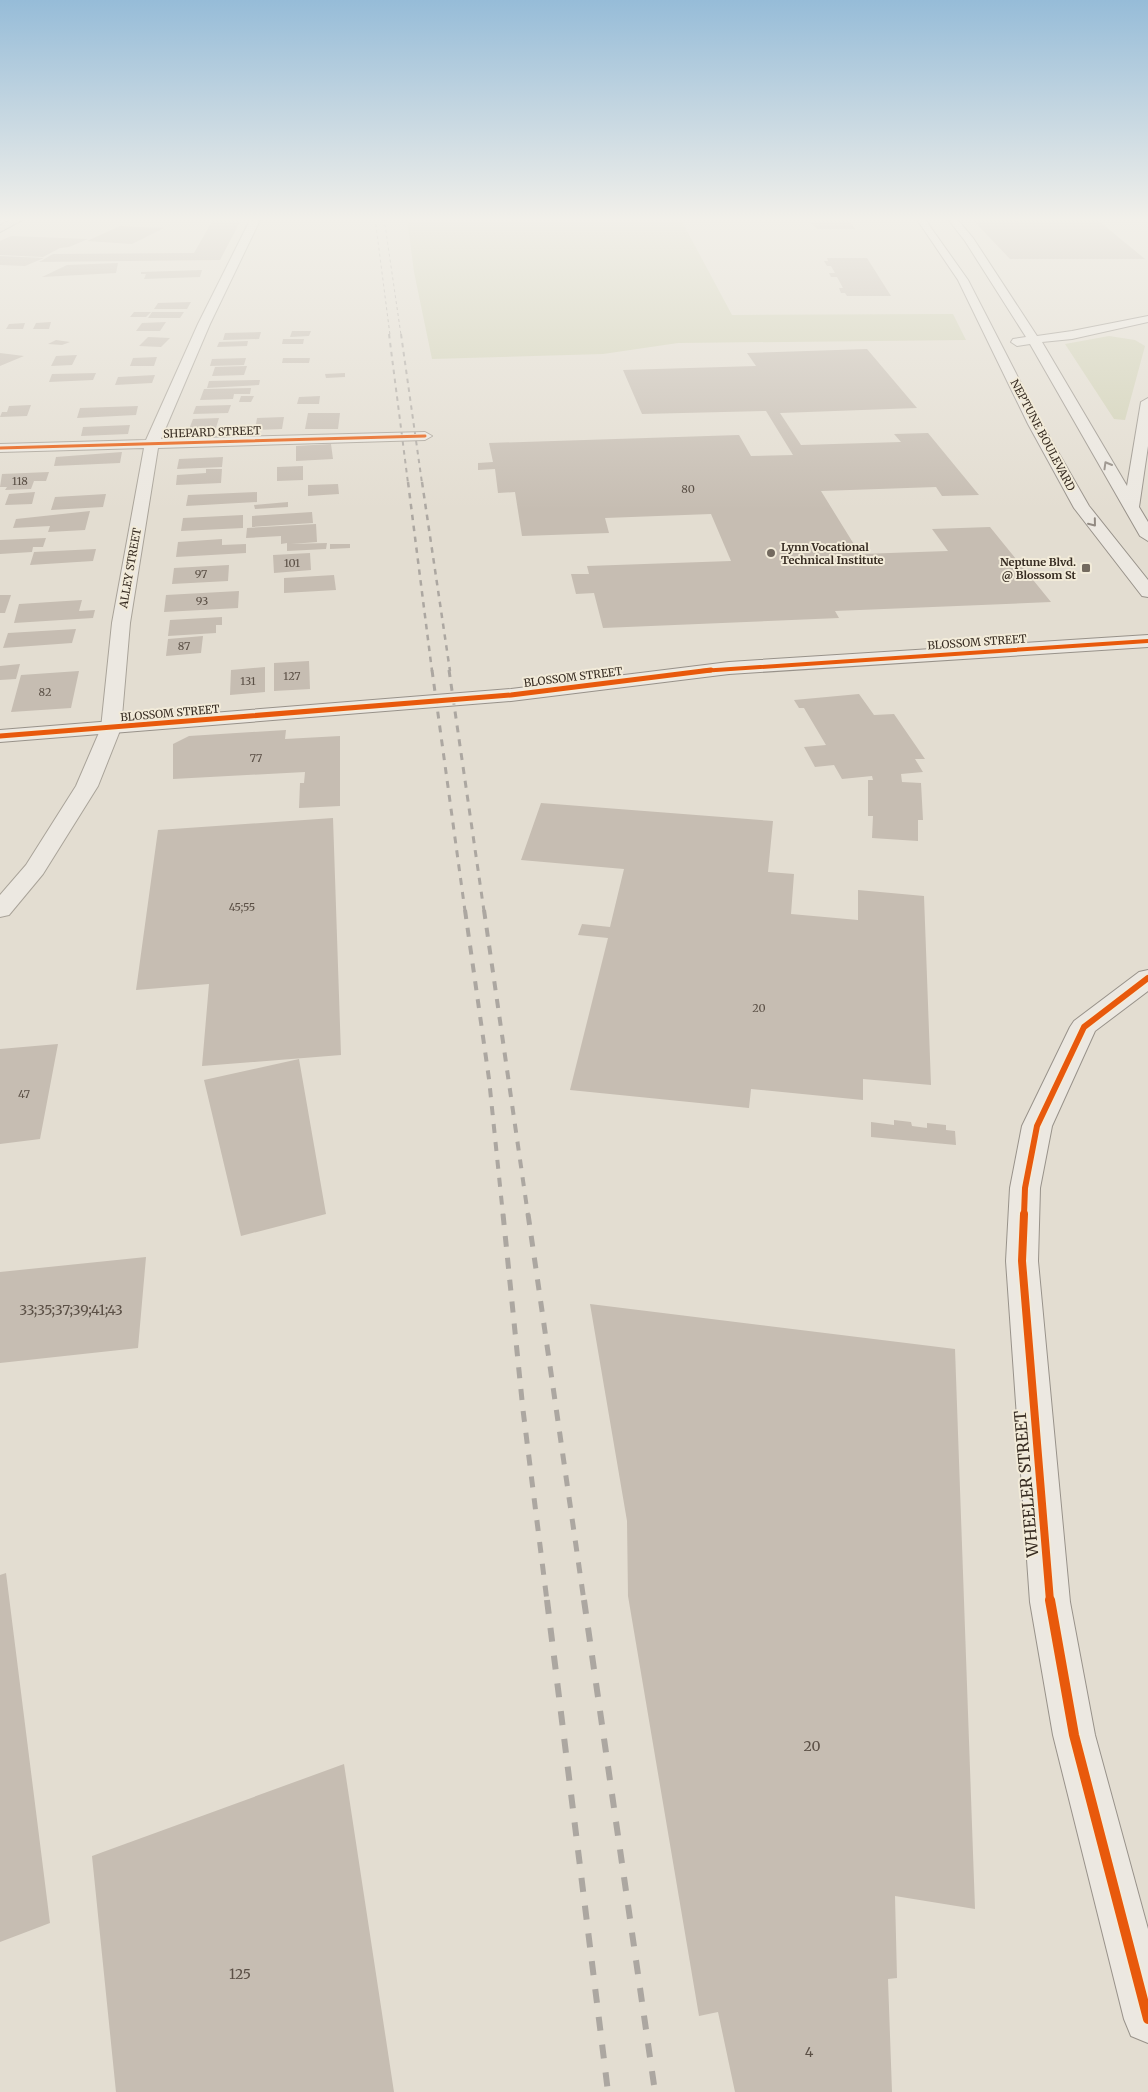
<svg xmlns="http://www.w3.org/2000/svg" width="1148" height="2092" font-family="Merriweather,serif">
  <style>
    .green { fill: #d1d1b6 }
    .building { fill: #c6bdb2 }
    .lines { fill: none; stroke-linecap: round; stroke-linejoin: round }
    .street-casing { stroke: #a9a399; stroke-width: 2 }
    .secondary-casing { stroke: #98928a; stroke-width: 2 }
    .highway-casing { stroke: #8e8880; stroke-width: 2 }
    .street { fill: #ece8e1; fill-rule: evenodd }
    .secondary { fill: #ece8e1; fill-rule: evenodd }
    .highway { fill: #d5cec2; fill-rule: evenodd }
    .rail-far6 { stroke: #aca7a1; stroke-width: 1; stroke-dasharray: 3 3; stroke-linecap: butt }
    .rail-far5 { stroke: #aca7a1; stroke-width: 2; stroke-dasharray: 4.5 4.5; stroke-linecap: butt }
    .rail-far4 { stroke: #aca7a1; stroke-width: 2.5; stroke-dasharray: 5.5 5.5; stroke-linecap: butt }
    .rail-far3 { stroke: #aca7a1; stroke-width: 3; stroke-dasharray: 7 7; stroke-linecap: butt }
    .rail-far2 { stroke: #aca7a1; stroke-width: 4; stroke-dasharray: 9 9; stroke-linecap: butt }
    .rail-far1 { stroke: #aca7a1; stroke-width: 5; stroke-dasharray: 11 11; stroke-linecap: butt }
    .rail { stroke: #aca7a1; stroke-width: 6; stroke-dasharray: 14 14; stroke-linecap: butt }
    .cycleway-far5-casing { stroke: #f2ebd9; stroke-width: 4.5 }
    .cycleway-far4-casing { stroke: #f2ebd9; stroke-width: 5.5 }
    .cycleway-far3-casing { stroke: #f2ebd9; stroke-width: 8 }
    .cycleway-far2-casing { stroke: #f2ebd9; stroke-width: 9 }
    .cycleway-far1-casing { stroke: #f2ebd9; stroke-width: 11 }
    .cycleway-casing { stroke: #f2ebd9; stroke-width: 13 }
    .cycleway-far5 { stroke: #e8590c; stroke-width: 3 }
    .cycleway-far4 { stroke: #e8590c; stroke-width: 4 }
    .cycleway-far3 { stroke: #e8590c; stroke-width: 5 }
    .cycleway-far2 { stroke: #e8590c; stroke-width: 6 }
    .cycleway-far1 { stroke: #e8590c; stroke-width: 8 }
    .cycleway { stroke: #e8590c; stroke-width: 10 }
    .oneway { stroke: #928a82 }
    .poi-dot { fill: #736a5f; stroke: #f2ebd9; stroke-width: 2 }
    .labels { text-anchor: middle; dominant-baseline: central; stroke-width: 4; stroke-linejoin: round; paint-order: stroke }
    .far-street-label { font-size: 11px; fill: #372c22; stroke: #f2ebd9 }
    .number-label { font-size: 11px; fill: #5b5046 }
    .far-poi-label { font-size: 11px; font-weight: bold; fill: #372c22; stroke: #f2ebd9; text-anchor: start }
    .near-number-label { font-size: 14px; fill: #5b5046 }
    .near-street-label { font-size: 16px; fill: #372c22; stroke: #f2ebd9 }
  </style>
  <rect width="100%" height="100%" fill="#e3ddd1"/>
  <path class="green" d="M407,218H680L732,315L953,314L966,340L678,343L603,354L432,359L414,272Z
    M1109,336L1135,340L1145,346L1125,420L1114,419L1065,344Z"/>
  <path class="building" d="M214,218H242L220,260L39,262L53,254L194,253Z
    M810,218H847L855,229H817L810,223H813Z
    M971,218H1095L1145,259H1010Z
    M120,226L164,228L132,244L87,241Z
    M11,236L88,239L69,247L60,248L43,257L0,255V241Z
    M0,256L44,258L25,266L0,265Z
    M827,258H867L891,296H847L845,293H841L839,288H843L837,277H831L829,273H835L831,266H827L824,261H828Z
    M118,263L116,273L42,277L67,265Z
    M202,270L200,277L144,279L146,274H141V272Z
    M191,302L187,309H154L158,303Z
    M134,312H151L146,317H130Z
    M152,312H184L180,318H148Z
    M51,322L49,329H33L36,323Z
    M166,322L160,331H136L142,323Z
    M25,323L23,329H6L9,324Z
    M292,331H311L309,336L290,337Z
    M261,332L259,339L223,340L225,333Z
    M148,337L170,338L161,347L139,346Z
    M283,339H304L303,344H282Z
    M56,340L70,342L62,345L48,344Z
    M248,341L247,346L217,347L219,342Z
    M867,349L917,408L780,413L801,445L901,442L894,434L928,433L979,495L942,496L936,487L821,491L860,554L948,551L932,529L990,527L1051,602L835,611L839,618L603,628L594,593L576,594L571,574H589L587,566L731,561L711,514L605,518L609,533L522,536L515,492L498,493L495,469L478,470V463L493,462L489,443L739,435L751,456L793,455L766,411L642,414L623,370L756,366L747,353Z
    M0,353L24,356L0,366Z
    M77,355L72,365L51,366L56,356Z
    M157,357L154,366H130L133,358Z
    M246,358L244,365L210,366L212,359Z
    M283,358H310L309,363H282Z
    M247,366L244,375L212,376L215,367Z
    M96,373L93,380L49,382L52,374Z
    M345,373V377L326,378L325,374Z
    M155,375L152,383L115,385L118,377Z
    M260,380L259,385L207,388L209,381Z
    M251,388L250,394H234L233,399L200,400L204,389Z
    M241,396H254L251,402H239Z
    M320,396L319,404H297L299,397Z
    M31,405L27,416L0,417L2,412H7L9,406Z
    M231,405L228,413L193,414L196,406Z
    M138,406L136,415L77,418L80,408Z
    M308,413H340L338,429H305Z
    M284,417L282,429L255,430L257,418Z
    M219,418L215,431L188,432L193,419Z
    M130,425L128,434L81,436L83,427Z
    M331,444L333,459L296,461V446Z
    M122,452L120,463L54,466L56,457Z
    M223,457L222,467L177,469L179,459Z
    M303,466V480L277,481V467Z
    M206,469H222L221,483L176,485L177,475L206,473Z
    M49,472L46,481H34L31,489L5,490L7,487H0L2,474Z
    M338,484L339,494L308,496V485Z
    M35,492L32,504L5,505L9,494Z
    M257,492V502L186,506L188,495Z
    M106,494L103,507L51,510L55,497Z
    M288,502V507L255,509L254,505Z
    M90,511L85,530L48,532L50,526L13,528L16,519Z
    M312,512L313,523L252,527V516Z
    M243,515V528L181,531L183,518Z
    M316,524L317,542L291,544L327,543L326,549L287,551V543L281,544V536L246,538L247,528Z
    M46,538L43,547H33L32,552L0,554V540Z
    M222,539V545L246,544V553L176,557L178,542Z
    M330,544H350V548L330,549Z
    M96,549L93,561L30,565L34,552Z
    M310,553L311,570L274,573L273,555Z
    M229,565L228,581L172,584L174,568Z
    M334,575L336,590L284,593V578Z
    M239,591L238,608L164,612L166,595Z
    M0,595H11L5,613H0Z
    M82,600L79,611L95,610L93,618L14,623L19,604Z
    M222,617V625H216V633L168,636L170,620Z
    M76,629L72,643L3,648L8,633Z
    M203,636L201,653L166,656L168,639Z
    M309,661L310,689L274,691V663Z
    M20,664L16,679L0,680V666Z
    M265,667V692L230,695L231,670Z
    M79,671L71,708L11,712L21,675Z
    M859,694L874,715L894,714L925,759H915L923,772L901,774L902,782L921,783L923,820H918V841L872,838L873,816H868V780H873L872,776L842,779L834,765L815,767L804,747L826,745L804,708H799L794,700Z
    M286,730L285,739L340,736V806L299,808L300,783H304L305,772L173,779V744L189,736Z
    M541,803L773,821L768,872L794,874L791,914L858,920V890L924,896L931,1085L863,1079V1100L751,1089L749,1108L570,1090L608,938L578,935L582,924L610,927L624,869L521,860Z
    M333,818L341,1055L202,1066L209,984L136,990L158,830Z
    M58,1044L40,1139L0,1144V1049Z
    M299,1059L326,1214L241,1236L204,1080Z
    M894,1120L911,1122L912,1126L927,1128V1123L946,1125V1130L955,1131L956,1145L871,1137V1122L894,1125Z
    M146,1257L138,1348L0,1363V1272Z
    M590,1304L955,1349L975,1909L895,1896L897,1978L888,1979L892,2092H735L718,2012L699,2016L628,1596L627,1521Z
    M6,1573L50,1923L0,1942V1575Z
    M344,1764L394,2092H116L92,1856Z"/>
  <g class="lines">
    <g class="street-casing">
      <path id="street" d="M251,218H261L210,324L161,439L425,432L432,436L425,440L158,448L130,623L121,728L98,786L43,874L9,915L0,917V895L26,865L76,786L101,728L112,623L144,448L0,452V444L146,440L198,324Z"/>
    </g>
    <g class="secondary-casing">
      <path id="secondary" d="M916,218H924L968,280L1042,424L1089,506L1148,580V597L1142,596L1074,508L1028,424L958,280Z
        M947,218H956L973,238L1037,336L1072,331L1148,316V322L1072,339L1042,342L1127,486L1141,402L1148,398V446L1139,507L1148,522V541L1140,536L1030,344L1017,346L1011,342L1013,339L1026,337L965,241Z
        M1148,635V647L729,674L511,701L0,742V730L511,689L729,662Z
        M1148,970V991L1095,1031L1052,1126L1040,1188L1038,1261L1070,1602L1095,1735L1148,1929V2043L1131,2036L1124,2019L1053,1735L1030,1602L1006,1261L1010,1188L1022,1126L1070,1027L1074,1021L1139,972Z"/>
    </g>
    <g class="highway-casing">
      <path id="highway" d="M15,218H26L0,232V225Z"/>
    </g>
    <use href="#street" class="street"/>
    <use href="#secondary" class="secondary"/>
    <use href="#highway" class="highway"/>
    <path class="rail-far6" d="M375,218L390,335
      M384,218L401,335"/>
    <path class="rail-far5" d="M389,334L408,483
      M401,334L422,483"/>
    <path class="rail-far4" d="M408,482L432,671
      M422,482L450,671"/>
    <path class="rail-far3" d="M432,670L465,911
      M449,670L484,911"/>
    <path class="rail-far2" d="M465,910L489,1079L503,1215
      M484,910L528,1215"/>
    <path class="rail-far1" d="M503,1214L523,1410L547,1601
      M528,1214L584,1601"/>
    <path class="rail" d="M547,1600L608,2092
      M584,1600L655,2092"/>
    <g class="cycleway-far5-casing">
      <path id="cycleway-far5" d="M0,448L425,436"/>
    </g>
    <g class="cycleway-far4-casing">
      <path id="cycleway-far4" d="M701,671L1148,641"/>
    </g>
    <g class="cycleway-far3-casing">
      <path id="cycleway-far3" d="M0,736L511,695L711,670"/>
    </g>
    <g class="cycleway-far2-casing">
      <path id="cycleway-far2" d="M1024,1215L1025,1188L1037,1126L1084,1027L1148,978"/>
    </g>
    <g class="cycleway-far1-casing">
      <path id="cycleway-far1" d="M1024,1214L1022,1261L1050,1601"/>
    </g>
    <g class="cycleway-casing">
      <path id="cycleway" d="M1050,1600L1074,1735L1148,2019"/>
    </g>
    <use href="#cycleway-far5" class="cycleway-far5"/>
    <use href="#cycleway-far4" class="cycleway-far4"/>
    <use href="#cycleway-far3" class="cycleway-far3"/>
    <use href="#cycleway-far2" class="cycleway-far2"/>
    <use href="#cycleway-far1" class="cycleway-far1"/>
    <use href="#cycleway" class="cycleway"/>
  </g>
  <defs><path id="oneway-chevron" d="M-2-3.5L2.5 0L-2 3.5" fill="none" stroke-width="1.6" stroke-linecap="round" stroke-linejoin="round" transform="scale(1.25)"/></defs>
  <g class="oneway">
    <use href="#oneway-chevron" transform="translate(1107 465) rotate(-120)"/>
    <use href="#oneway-chevron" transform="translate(1093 523) rotate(51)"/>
  </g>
  <linearGradient id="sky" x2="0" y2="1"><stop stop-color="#96bcd8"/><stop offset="0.43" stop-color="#f2f0ea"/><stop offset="1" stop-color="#f2f0ea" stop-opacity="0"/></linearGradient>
  <rect width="1148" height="510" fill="url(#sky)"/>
  <g class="poi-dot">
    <circle cx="771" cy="553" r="5"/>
    <rect x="1081" y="563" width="10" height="10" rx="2.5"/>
  </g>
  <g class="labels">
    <g class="far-street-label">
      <text transform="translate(212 432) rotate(-2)">SHEPARD STREET</text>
      <text transform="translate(1043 435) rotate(62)">NEPTUNE BOULEVARD</text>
      <text transform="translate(130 568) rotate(-80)">ALLEY STREET</text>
      <text transform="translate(977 642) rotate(-4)">BLOSSOM STREET</text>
      <text transform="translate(573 677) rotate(-7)">BLOSSOM STREET</text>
      <text transform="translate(170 713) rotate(-5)">BLOSSOM STREET</text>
    </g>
    <g class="number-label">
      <text x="20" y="481">118</text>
      <text x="688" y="489">80</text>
      <text x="292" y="563">101</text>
      <text x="201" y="574">97</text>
      <text x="202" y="601">93</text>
      <text x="184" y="646">87</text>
      <text x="292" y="676">127</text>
      <text x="248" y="681">131</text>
      <text x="45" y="692">82</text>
      <text x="256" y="758">77</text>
      <text x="242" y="907">45;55</text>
      <text x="759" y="1008">20</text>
      <text x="24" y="1094">47</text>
    </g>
    <g class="far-poi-label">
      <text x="781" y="547">Lynn Vocational<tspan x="781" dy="13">Technical Institute</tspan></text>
      <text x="1076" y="562" text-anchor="end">Neptune Blvd.<tspan x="1076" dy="13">@ Blossom St</tspan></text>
    </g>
    <g class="near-number-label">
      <text x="71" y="1310">33;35;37;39;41;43</text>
      <text x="812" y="1746">20</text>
      <text x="240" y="1974">125</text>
      <text x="809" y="2052">4</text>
    </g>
    <g class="near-street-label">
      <text transform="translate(1026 1484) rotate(-95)">WHEELER STREET</text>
    </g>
  </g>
</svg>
